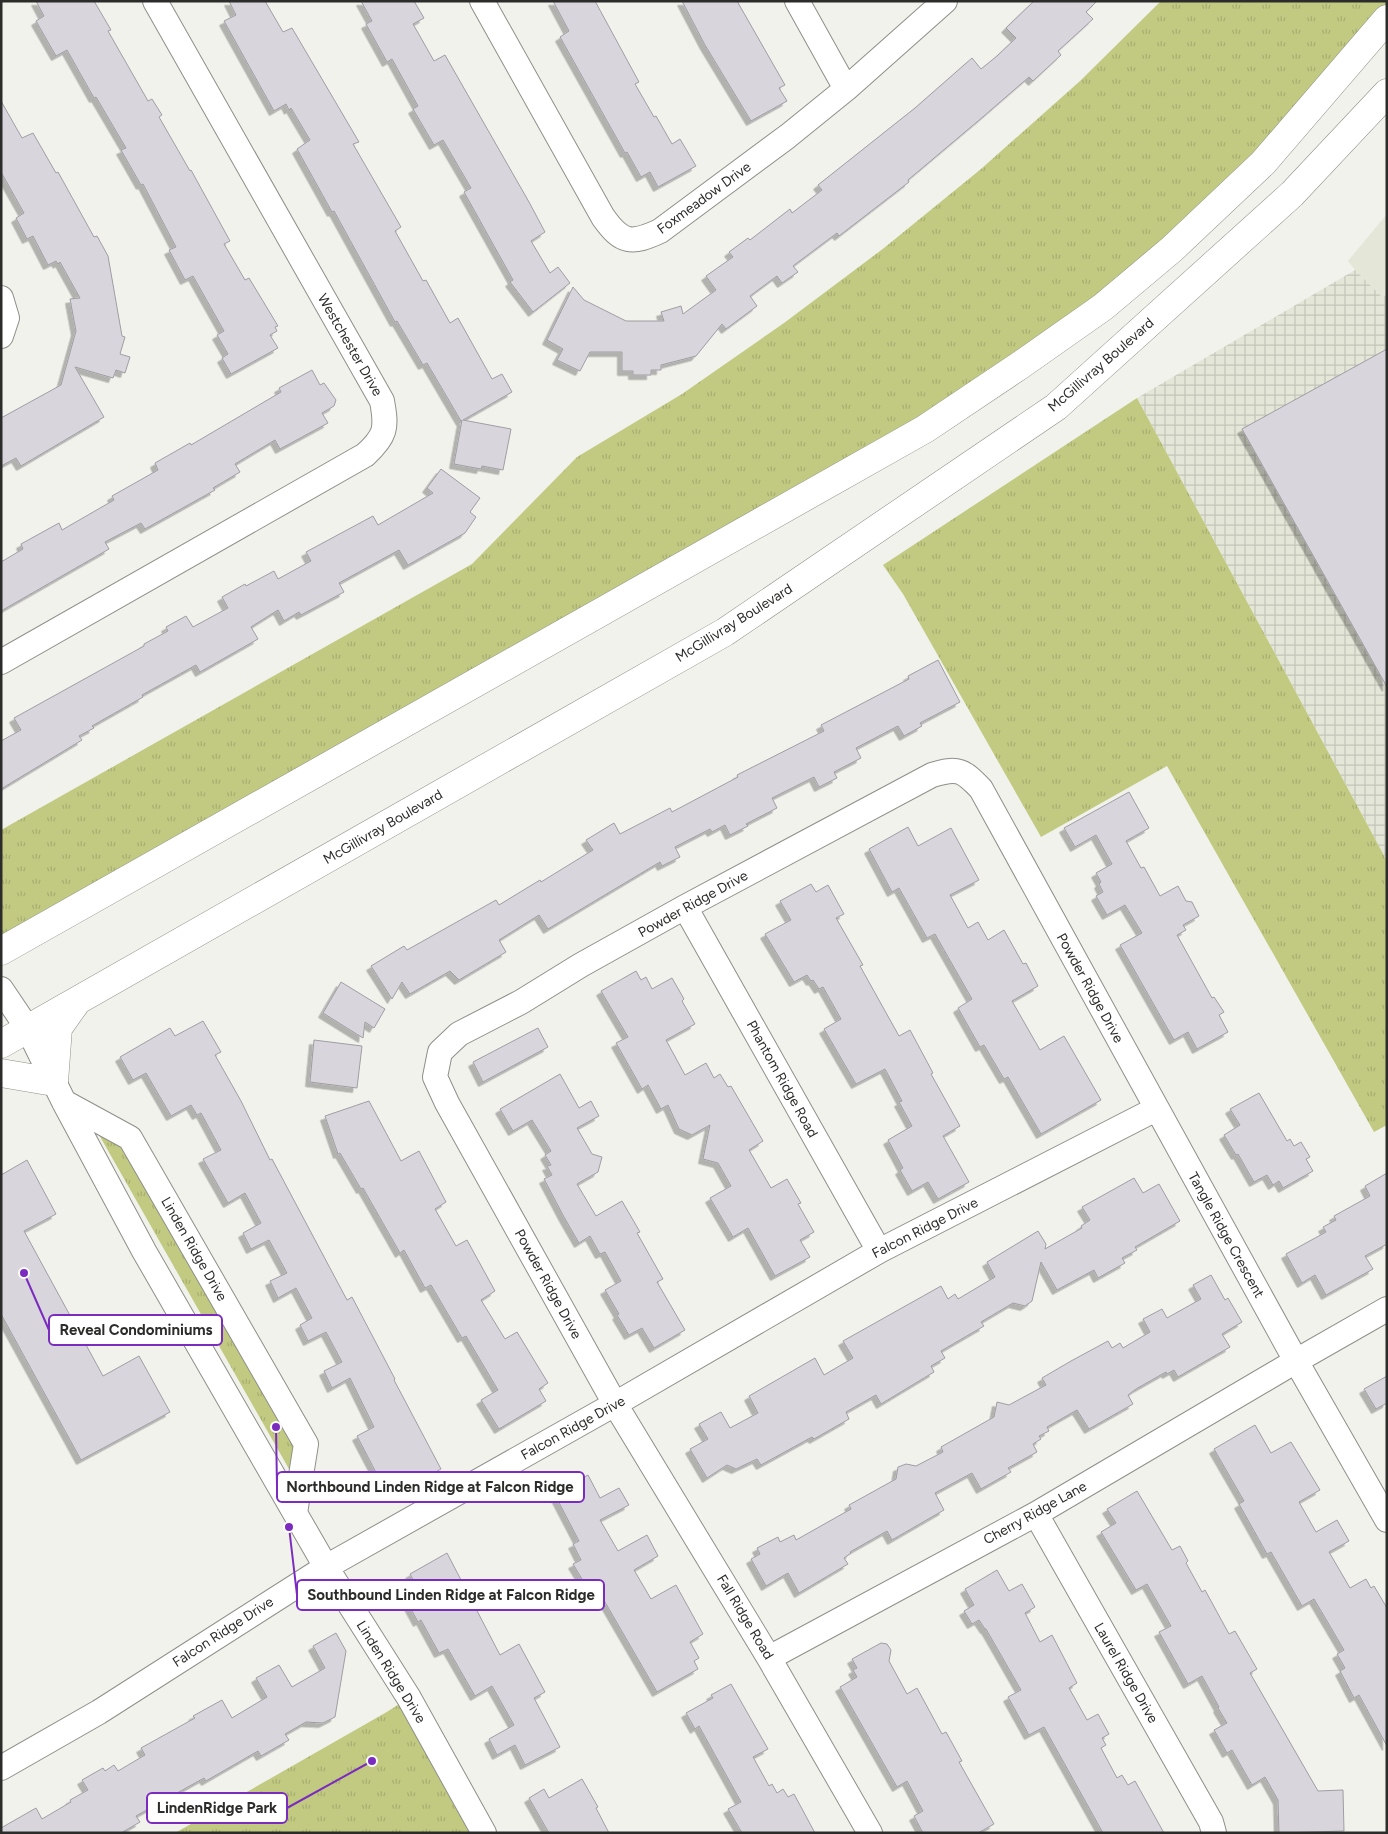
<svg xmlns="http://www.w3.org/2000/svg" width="1388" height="1834" font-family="Figtree,sans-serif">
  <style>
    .built { fill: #e4e6d8 }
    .industrial { fill: url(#industrial-grid) }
    .grass { fill: url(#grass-tufts) }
    .building { fill: #d8d5dc; stroke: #a09da3; filter: url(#shadow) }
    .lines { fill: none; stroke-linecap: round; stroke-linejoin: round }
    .minor-casing { stroke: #8e8f89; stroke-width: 26 }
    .primary-casing { stroke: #8e8f89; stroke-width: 29 }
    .minor { stroke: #fff; stroke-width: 24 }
    .primary { stroke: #fff; stroke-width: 28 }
    .labels { text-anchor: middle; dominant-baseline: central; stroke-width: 4; stroke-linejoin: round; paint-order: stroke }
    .street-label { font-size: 14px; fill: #2c2c2a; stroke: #fff }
    .leader { fill: none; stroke: #7b2cbf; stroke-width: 2 }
    .callout-dot { fill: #7b2cbf; stroke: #fff; stroke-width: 2 }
    .callout { fill: #fff; stroke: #7b2cbf; stroke-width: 2 }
    .callout-label { font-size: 15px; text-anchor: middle; font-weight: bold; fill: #2c2c2a }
  </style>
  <defs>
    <pattern id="industrial-grid" width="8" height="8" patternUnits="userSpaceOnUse" patternTransform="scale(1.25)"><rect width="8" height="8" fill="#e4e6d8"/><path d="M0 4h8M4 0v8" fill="none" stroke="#c4c5ba"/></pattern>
    <pattern id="grass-tufts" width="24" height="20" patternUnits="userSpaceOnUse" patternTransform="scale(1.25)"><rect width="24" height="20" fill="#c2ca82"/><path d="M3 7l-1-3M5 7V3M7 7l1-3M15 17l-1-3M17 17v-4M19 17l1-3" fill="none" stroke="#a7ae70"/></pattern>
    <filter id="shadow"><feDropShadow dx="-4.5" dy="4.5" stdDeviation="0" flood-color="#0004"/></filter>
  </defs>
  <rect width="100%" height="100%" fill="#f1f2ec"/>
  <path class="built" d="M1387,214V295L1382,298L1355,270L1348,261Z"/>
  <path class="industrial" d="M1355,270L1382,297L1387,295V861L1137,398Z"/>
  <path class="grass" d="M1161,1H1387V19L1263,163L1019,366L1,951V830L472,564L577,457L682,394L784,323L884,248L981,169L1080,81Z
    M1137,398L1387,861V1125L1374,1132L1167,766L1041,837L903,594L883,565Z
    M94,1126L121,1140L295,1445L293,1476Z
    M409,1698L484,1833H175L385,1713Z"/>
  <path class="building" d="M36,1H94L111,30L108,31L148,101L152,99L162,115L159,117L190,171L191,170L230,241L224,244L245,280L249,278L278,326L275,327L277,331L270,335L278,348L231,374L222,358L228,354L217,335L224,331L193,276L185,280L169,250L176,247L143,184L141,185L121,150L126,148L96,97L94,98L67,50L56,56L36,21L44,16Z
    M229,1H265L283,32L292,28L359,142L353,144L401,227L395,231L423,281L426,280L450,323L458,318L492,379L502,374L512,392L463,420L511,429L503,470L482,466L481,469L454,464L462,420L461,421L427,363L423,365L397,321L395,322L334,211L332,212L297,149L310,140L291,108L289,110L286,104L274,111L224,21L236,15Z
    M361,1H414L424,18L413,24L434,61L445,55L529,202L545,232L531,241L550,273L558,267L570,283L533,312L510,282L513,280L464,192L471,188L443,140L434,145L413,109L418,106L392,59L387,62L366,24L372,21Z
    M553,1H595L639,82L635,84L654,117L656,116L672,144L680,139L696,166L658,187L650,172L641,177L627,152L625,153L560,37L569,31Z
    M682,1H737L785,85L779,88L787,101L751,121L705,45Z
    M1034,1H1097L1086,12L1093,19L1058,51L1061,55L1033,81L1029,77L984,116L908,180L909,182L839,236L837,233L793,266L798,272L782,283L777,276L750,296L757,306L726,329L722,324L696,356L661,365V370H651V375H633V371H622V352H590L580,371L557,360L563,349L547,340L573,287L584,300L626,321H664L661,312L681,306L683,314L716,290L706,276L733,257L729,252L748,238L750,240L790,209L792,213L822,190L818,185L915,108L972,58L981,69L997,56L1016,38L1006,28Z
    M1,101L22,138L33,133L56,173L58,172L94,237L97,236L108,256L122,336L125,337L120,354L130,357L125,373L116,370L113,378L75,367L104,417L21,466L16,458L1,466V418L61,385L76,331L70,299L80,298L60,262L58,264L56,261L48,265L33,236L27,239L16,218L24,213L1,172Z
    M1387,349V687L1242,429Z
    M312,370L320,385L324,383L336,400L334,406L322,413L328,423L280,449L275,440L235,464L240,472L213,488L215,490L145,529L141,523L105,542L109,549L1,611V562L23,549L21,544L59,523L62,530L114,500L112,496L158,470L155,463L190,443L191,445L281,392L279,388Z
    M441,469L480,498L470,512L476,517L465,533L408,565L399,550L339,583L344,592L301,615L299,612L284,621L278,610L251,627L258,639L200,672L196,665L142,695L143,697L92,726L94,728L79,736L82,740L1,789V741L21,730L14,718L144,646V644L168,631L166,627L186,616L193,627L228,608L222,597L245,584L246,586L274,571L278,579L311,561L306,552L373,516L378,525L433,493L427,488Z
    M938,660L960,702L920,723L922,726L904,736L898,726L856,748L861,758L834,772L837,778L819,787L814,777L772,798L777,808L746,824L748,826L730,835L725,825L712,832L710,829L675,847L680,857L662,866L660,862L548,929L539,915L499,940L506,952L459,980L450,971L410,994L402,982L392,999L371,966L404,946L407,950L496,900L499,905L540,880L541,882L593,850L586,840L614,823L620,834L670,808L672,812L738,777L737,775L824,731L821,725L909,679L908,676Z
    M1129,792L1149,828L1126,841L1141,868L1144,867L1160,896L1178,886L1186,901L1192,902L1199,916L1183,925L1186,930L1177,935L1212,998L1214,997L1224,1012L1219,1015L1228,1032L1197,1049L1188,1032L1174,1040L1120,945L1142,933L1125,905L1107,915L1096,896L1103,892L1099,884L1101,882L1096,873L1112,864L1096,835L1075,847L1064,828Z
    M908,827L918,846L951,828L979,880L950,895L968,928L978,922L988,940L1004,930L1023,964L1026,963L1038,986L1012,1001L1040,1050L1064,1036L1101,1100L1041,1134L1008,1077L1004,1079L984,1045L980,1047L958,1008L972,999L935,934L927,938L899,888L892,892L869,849Z
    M811,884L816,892L828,885L844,914L836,918L863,965L860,966L899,1036L910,1030L933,1073L931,1074L960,1126L943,1136L969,1182L938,1199L928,1182L912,1191L900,1170L903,1168L888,1140L912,1126L899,1102L902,1101L885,1069L856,1084L824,1029L841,1019L823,987L819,989L813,980L811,981L807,975L794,982L765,934L791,920L780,901Z
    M636,971L641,980L646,977L652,989L672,978L684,999L682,1001L695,1024L666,1040L685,1075L706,1063L714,1078L720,1074L728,1087L731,1086L763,1141L749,1150L771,1188L787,1179L801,1203L798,1204L814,1232L800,1240L810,1257L775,1276L748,1228L733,1237L710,1198L731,1186L718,1163L703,1159L710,1125L692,1135L679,1129L668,1105L661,1109L648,1085L642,1089L616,1043L628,1037L601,991Z
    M341,982L385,1009L374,1028L365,1022L363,1038L323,1013Z
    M203,1021L221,1052L215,1055L241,1101L270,1160L272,1159L347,1300L352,1297L395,1379L394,1380L441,1469L399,1492L392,1479L382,1484L357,1436L374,1427L350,1378L332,1388L324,1371L342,1362L326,1332L308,1341L300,1325L312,1318L296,1288L278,1298L270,1281L287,1273L269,1240L251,1249L243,1233L261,1223L245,1193L228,1203L203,1159L221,1150L201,1113L197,1115L191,1105L171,1116L146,1073L133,1080L120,1057L170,1028L175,1036Z
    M538,1028L548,1047L483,1082L473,1062Z
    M314,1040L362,1046L357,1088L310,1082Z
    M560,1074L579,1108L591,1101L599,1116L577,1128L592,1154L602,1157L598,1172L577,1184L596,1216L622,1201L640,1232L637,1233L663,1279L657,1282L685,1330L654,1348L642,1328L629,1335L617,1315L619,1314L605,1290L621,1281L605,1252L600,1254L590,1236L579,1243L564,1217L544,1179L552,1175L547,1166L551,1165L545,1155L551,1151L532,1120L513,1131L500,1109Z
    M1259,1093L1287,1141L1290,1139L1294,1146L1301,1142L1310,1157L1306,1159L1313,1171L1283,1188L1279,1181L1273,1185L1267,1175L1254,1182L1238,1154L1236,1155L1224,1135L1240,1125L1230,1109Z
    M369,1101L401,1161L419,1151L446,1202L435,1209L456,1246L467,1240L495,1291L481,1300L505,1339L517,1332L548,1383L539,1389L546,1401L499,1429L481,1400L498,1390L466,1336L462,1338L431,1285L425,1288L404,1250L400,1253L363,1188L361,1189L340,1153L338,1154L325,1116Z
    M27,1160L56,1214L24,1231L103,1376L139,1356L170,1412L81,1460L1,1314V1175Z
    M1387,1173V1244L1365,1256L1373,1269L1326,1295L1315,1275L1302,1283L1286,1254L1326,1232L1323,1227L1336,1220L1334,1216L1370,1196L1365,1186Z
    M1134,1178L1143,1193L1159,1184L1180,1221L1135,1247L1137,1250L1122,1258L1125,1263L1098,1278L1094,1270L1057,1290L1041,1262L1032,1301L1025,1306L1013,1303L981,1322L984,1326L941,1351L945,1358L931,1366L934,1372L881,1404L876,1395L846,1412L849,1419L814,1439L812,1437L761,1465L757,1459L736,1469L727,1465L707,1478L690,1449L708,1439L699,1424L721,1412L730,1428L758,1413L749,1396L815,1358L824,1375L853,1358L843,1341L941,1286L948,1299L955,1294L958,1299L995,1277L987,1262L1038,1231L1046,1244L1045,1249L1082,1228L1081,1226L1090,1220L1082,1207Z
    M1211,1275L1225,1300L1228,1298L1242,1322L1222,1334L1230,1347L1178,1377L1174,1370L1167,1374L1166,1372L1136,1389L1128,1395L1133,1404L1089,1429L1077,1410L1047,1427L1049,1431L1039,1436L1041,1439L1033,1444L1037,1452L1008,1468L1011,1472L981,1489L972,1473L935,1493L944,1510L892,1540L887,1531L850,1552L851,1553L844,1558L848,1564L799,1593L788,1573L766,1586L751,1559L760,1554L757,1548L778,1537L780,1542L794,1535L796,1540L851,1509L849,1505L896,1479L898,1467L906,1464L916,1466L943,1452L941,1447L994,1417L997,1402L1009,1405L1046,1385L1042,1378L1071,1361L1108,1341L1112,1348L1120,1343L1123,1348L1150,1332L1143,1319L1162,1309L1167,1318L1201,1299L1193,1285Z
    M1387,1376V1403L1376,1409L1364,1389Z
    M1255,1425L1271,1453L1291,1442L1320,1490L1299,1502L1316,1532L1337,1520L1349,1541L1329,1552L1350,1588L1366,1579L1371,1588L1374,1586L1387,1608V1746L1359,1695L1354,1698L1340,1671L1345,1668L1337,1654L1344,1650L1314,1599L1302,1606L1271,1552L1267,1554L1239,1504L1244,1501L1214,1449Z
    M588,1475L600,1498L619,1488L629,1505L600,1520L618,1551L647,1535L658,1556L634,1570L651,1599L676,1585L703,1634L690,1642L699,1658L694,1661L698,1669L657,1692L598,1590L591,1594L573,1564L581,1560L573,1544L579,1541L554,1493Z
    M1137,1491L1172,1550L1180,1546L1188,1561L1186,1563L1202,1592L1205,1590L1229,1634L1235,1631L1257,1669L1250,1673L1318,1791L1343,1790L1344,1831L1279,1833L1278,1800L1265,1777L1252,1785L1232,1750L1227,1753L1214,1730L1227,1723L1218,1708L1219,1707L1202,1676L1188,1684L1159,1632L1171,1626L1147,1584L1136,1590L1101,1532L1116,1523L1107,1509Z
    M447,1553L500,1655L519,1644L545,1692L534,1698L560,1747L525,1765L515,1745L497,1755L489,1739L514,1725L492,1686L475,1696L448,1649L439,1653L421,1620L418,1622L405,1598L419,1591L410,1574Z
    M997,1570L1009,1591L1022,1584L1035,1607L1025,1613L1040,1642L1052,1635L1077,1683L1069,1688L1087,1720L1098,1714L1109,1734L1102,1738L1106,1745L1101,1748L1117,1778L1122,1775L1128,1785L1135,1781L1164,1833H1103L1044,1727L1029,1735L1008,1697L1021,1690L986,1629H985L979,1620L972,1624L964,1611L974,1605L965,1589Z
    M336,1633L346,1651L335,1717L323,1723L306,1722L285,1734L289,1740L261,1756L258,1751L206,1781L204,1778L136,1816L140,1822L121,1833H1V1828L36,1808L42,1819L71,1802L70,1800L88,1790L82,1780L103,1768L105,1771L114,1765L118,1771L145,1755L141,1748L195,1718L193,1716L222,1700L232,1718L267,1697L256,1678L279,1665L292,1687L325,1668L313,1646Z
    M881,1643L887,1644L891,1650L889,1661L907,1694L917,1688L942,1734L946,1732L962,1761L959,1762L994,1824L978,1833H923L914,1816L923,1811L907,1781L897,1787L840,1687L857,1677L853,1670L857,1668L852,1659Z
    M731,1684L768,1749L753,1757L769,1786L772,1784L777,1793L783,1789L788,1797L794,1794L815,1833H742L728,1809L741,1802L699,1726L695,1729L686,1713L713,1698L711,1695Z
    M582,1779L598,1807L596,1808L609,1833H549L529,1798L544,1789L549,1798Z"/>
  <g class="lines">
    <g class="minor-casing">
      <path id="minor" d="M482,1L603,217C622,244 632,244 660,231L788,136L846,89L945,1
        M797,1L846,89
        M1,298L7,318L1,336
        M1,662L365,455C386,436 387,428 382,401L155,1
        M685,907L879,1251
        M1,989L28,1029L64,1102L144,1251L326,1567L409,1698L484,1833
        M64,1102L130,1138L306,1444L295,1513
        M1036,1514L1211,1822L1214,1833
        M769,1658L1036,1514L1296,1361L1387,1309
        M1,1768L99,1712L326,1567L615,1404L879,1251L1156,1109
        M870,1833L769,1658L615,1404L447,1103L435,1077L440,1052L459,1034L521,1002L581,965L685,907L932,775C958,767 963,770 981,789L1296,1361L1387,1520"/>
    </g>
    <g class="primary-casing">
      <path id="primary" d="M1,951L925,429L1019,366L1103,307L1172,249L1263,163L1387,19
        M1,1044L725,632L1056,407L1292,194L1387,93
        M1,1073L54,1082L58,1028L75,1004"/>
    </g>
    <use href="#minor" class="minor"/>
    <use href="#primary" class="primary"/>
  </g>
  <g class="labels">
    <g class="street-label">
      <text transform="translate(704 198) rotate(-36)">Foxmeadow Drive</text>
      <text transform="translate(350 345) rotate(60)">Westchester Drive</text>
      <text transform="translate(1101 365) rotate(-41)">McGillivray Boulevard</text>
      <text transform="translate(734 623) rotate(-32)">McGillivray Boulevard</text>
      <text transform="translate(383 827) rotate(-30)">McGillivray Boulevard</text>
      <text transform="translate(693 904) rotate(-29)">Powder Ridge Drive</text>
      <text transform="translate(1090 988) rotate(61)">Powder Ridge Drive</text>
      <text transform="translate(782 1079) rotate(61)">Phantom Ridge Road</text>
      <text transform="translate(925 1228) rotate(-27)">Falcon Ridge Drive</text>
      <text transform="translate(1226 1235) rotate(61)">Tangle Ridge Crescent</text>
      <text transform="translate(194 1249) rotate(60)">Linden Ridge Drive</text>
      <text transform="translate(548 1284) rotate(61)">Powder Ridge Drive</text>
      <text transform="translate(573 1428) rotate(-29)">Falcon Ridge Drive</text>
      <text transform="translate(1035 1513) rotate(-29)">Cherry Ridge Lane</text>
      <text transform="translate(745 1617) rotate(59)">Fall Ridge Road</text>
      <text transform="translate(223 1632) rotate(-33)">Falcon Ridge Drive</text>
      <text transform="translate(391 1672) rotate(58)">Linden Ridge Drive</text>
      <text transform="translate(1126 1673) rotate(60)">Laurel Ridge Drive</text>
    </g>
  </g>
  <path class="leader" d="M24 1273L49 1330M276 1427L277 1487M289 1527L297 1595M372 1761L287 1808"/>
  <g class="callout-dot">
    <circle cx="24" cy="1273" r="5"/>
    <circle cx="276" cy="1427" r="5"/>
    <circle cx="289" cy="1527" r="5"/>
    <circle cx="372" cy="1761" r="5"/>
  </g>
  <g class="callout">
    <rect x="49" y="1315" width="173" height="30" rx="5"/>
    <rect x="277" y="1472" width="307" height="30" rx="5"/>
    <rect x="297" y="1580" width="307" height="30" rx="5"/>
    <rect x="147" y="1793" width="140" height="30" rx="5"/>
  </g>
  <g class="callout-label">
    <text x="136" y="1335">Reveal Condominiums</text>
    <text x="430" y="1492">Northbound Linden Ridge at Falcon Ridge</text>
    <text x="451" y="1600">Southbound Linden Ridge at Falcon Ridge</text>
    <text x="217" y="1813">LindenRidge Park</text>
  </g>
  <rect width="1388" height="1834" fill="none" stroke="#2c2c2a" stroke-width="5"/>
</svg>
